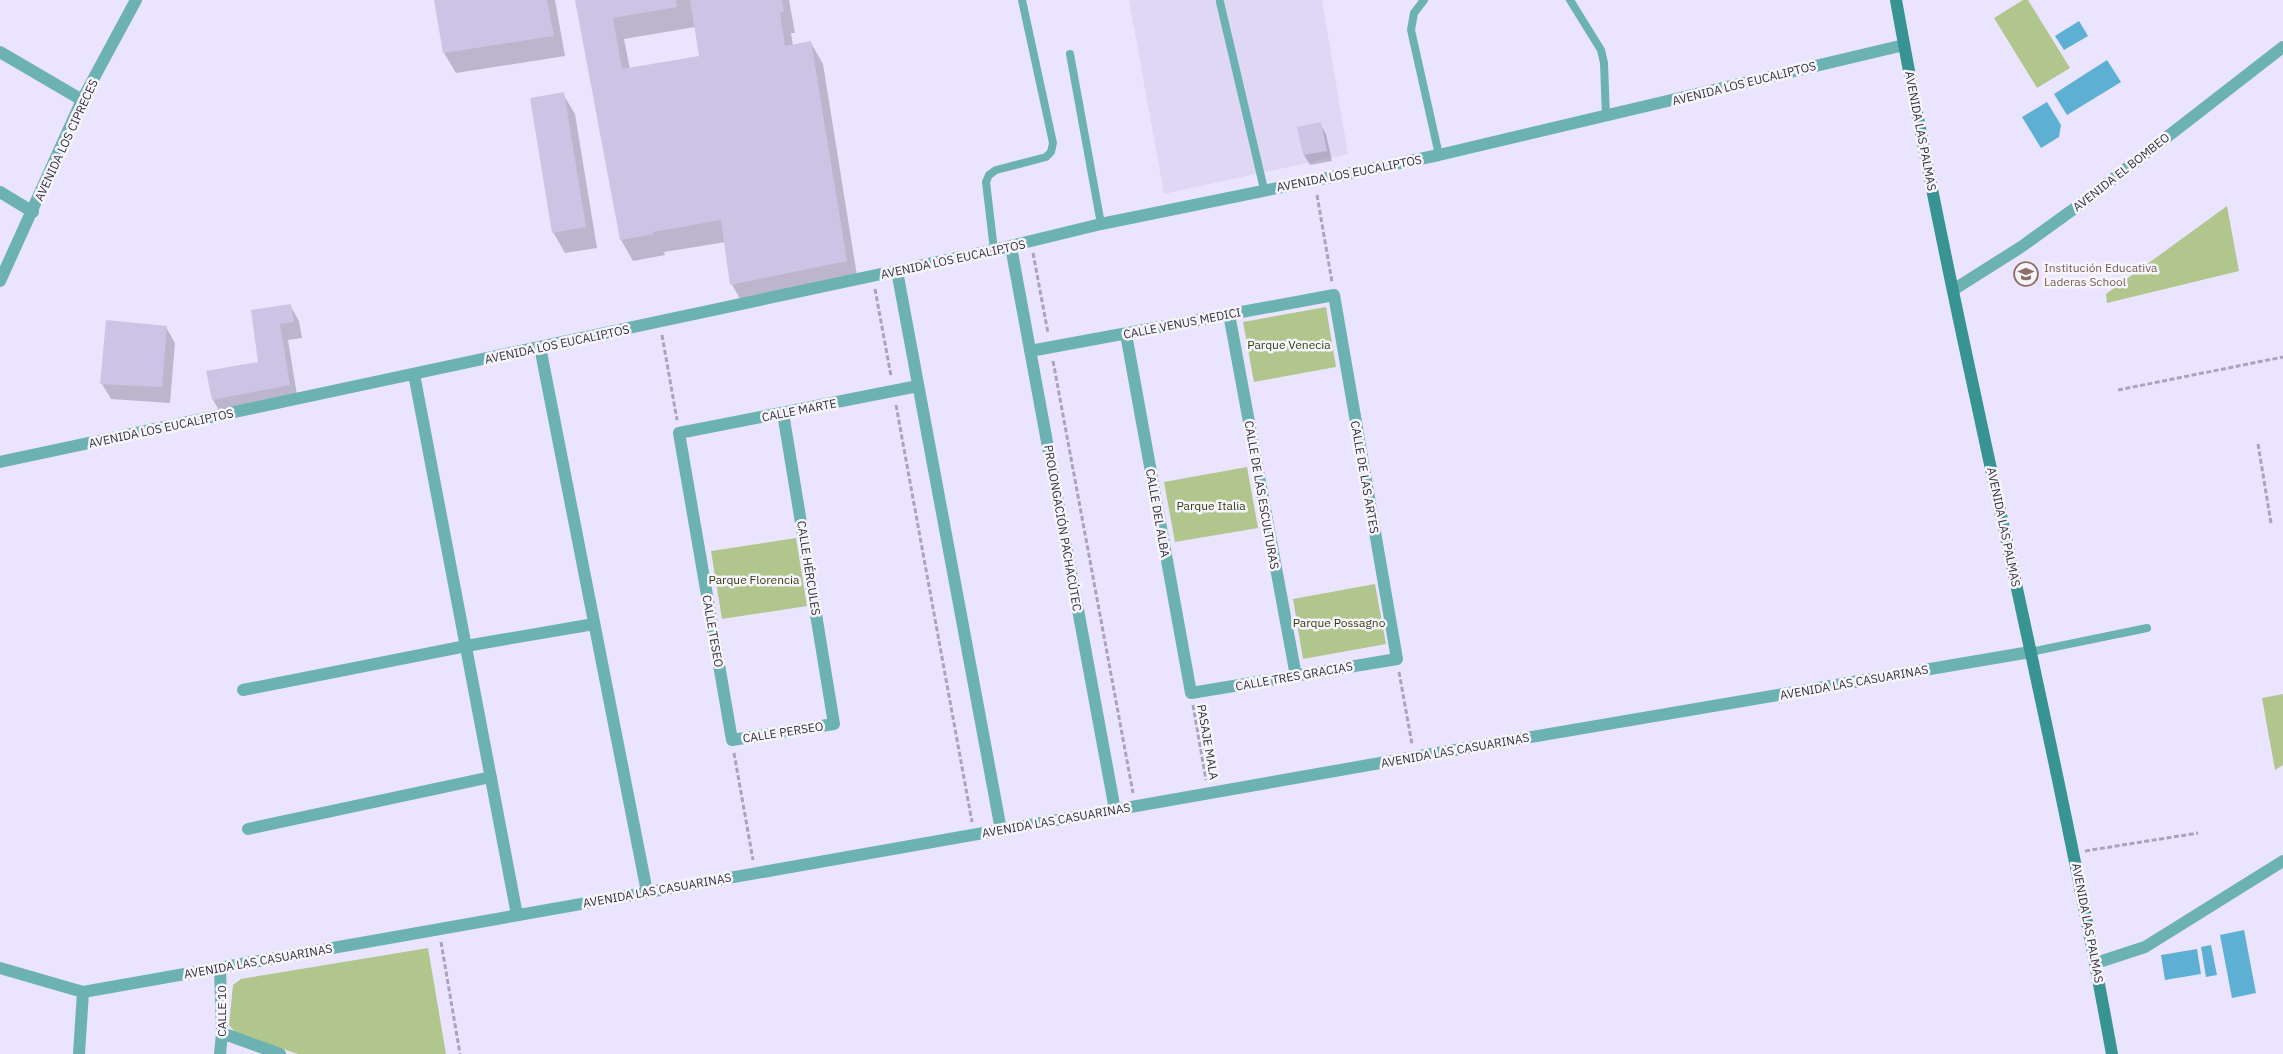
<svg xmlns="http://www.w3.org/2000/svg" width="2283" height="1054" font-family="'IBM Plex Sans',sans-serif">
  <style>
    .built { fill: #e0d7f7 }
    .green { fill: #b0c68c }
    .water { fill: #5db0d3 }
    .shadow { fill: #0003; fill-rule: evenodd }
    .building { fill: #ccc4e4 }
    .lines { fill: none; stroke-linecap: round; stroke-linejoin: round }
    .path { stroke: #aaa4ba; stroke-width: 3; stroke-dasharray: 5 2.5; stroke-linecap: butt }
    .service { stroke: #6db2b2; stroke-width: 8 }
    .minor { stroke: #6db2b2; stroke-width: 12 }
    .secondary { stroke: #389393; stroke-width: 12 }
    .labels { text-anchor: middle; dominant-baseline: central; stroke-width: 5; stroke-linejoin: round; paint-order: stroke }
    .street-label { font-size: 12px; fill: #35313e; stroke: #f7f5fc }
    .education-label { font-size: 12px; fill: #785e54; stroke: #f7f5fc; text-anchor: start }
    .park-label { font-size: 12px; fill: #303f0d; stroke: #f7f5fc }
  </style>
  <rect width="100%" height="100%" fill="#ebe4ff"/>
  <path class="built" d="M1129,0H1322L1348,154L1164,194Z"/>
  <path class="green" d="M2023,0H2028L2070,68L2037,88L1994,18Z
    M2227,206L2239,271L2107,303L2106,294Z
    M1326,307L1336,367L1254,382L1243,322Z
    M1247,467L1258,528L1175,542L1164,482Z
    M796,538L807,606L722,619L711,551Z
    M1375,584L1386,644L1303,659L1293,599Z
    M2283,694V765L2275,770L2262,698Z
    M428,948L446,1054H298L235,1032L229,1025L233,985L241,979Z"/>
  <path class="water" d="M2079,21L2088,36L2064,50L2055,36Z
    M2107,60L2121,82L2067,115L2054,94Z
    M2047,102L2061,125L2059,137L2041,148L2022,117Z
    M2244,930L2256,993L2232,998L2220,935Z
    M2211,945L2217,975L2206,977L2201,947Z
    M2197,949L2201,974L2165,980L2161,955Z"/>
  <path class="shadow" d="M436,0H555L565,56L456,73L444,53Z
    M577,0H789L795,33H791L793,46L811,43L823,64L858,282L744,305L732,285L726,242L664,252L665,255L633,261L621,240ZM695,27L700,57L630,69L624,39Z
    M563,94L575,114L597,248L565,253L553,232Z
    M1320,124L1326,134L1332,161L1310,165L1304,155Z
    M290,305L299,321L302,338L288,340L298,401L222,415L213,400L260,363L253,311Z
    M166,327L175,343L170,403L111,399L102,384Z"/>
  <path class="building" d="M434,0H547L554,36L443,53Z
    M575,0H676L677,7L613,18L622,69L699,56L690,0H782L784,12L780,13L785,46L811,41L847,261L730,285L721,220L653,232L654,234L620,240Z
    M564,92L586,227L552,233L530,98Z
    M1321,122L1327,151L1303,155L1297,127Z
    M291,304L294,322L280,324L290,385L212,400L206,371L258,362L251,310Z
    M106,320L167,326L162,387L100,384Z"/>
  <g class="lines">
    <path class="path" d="M1317,195L1332,282
      M1033,253L1048,333
      M875,289L891,376
      M662,335L677,420
      M1053,361L1133,793
      M2118,390L2283,357
      M896,405L972,822
      M2258,444L2271,523
      M1399,672L1412,744
      M1193,705L1206,780
      M734,753L753,860
      M2085,851L2198,833
      M441,942L460,1054"/>
    <path class="service" d="M1424,0L1414,13L1411,30L1439,155
      M1570,0L1601,50L1604,63L1606,117
      M1220,2L1264,189
      M1070,54L1101,224
      M994,250L986,182L989,175L996,170L1046,157L1051,152L1053,143L1022,0
      M2030,652L2147,628"/>
    <path class="minor" d="M0,52L82,100
      M0,192L33,212
      M1011,247L1115,810
      M897,271L1001,830
      M0,281L82,100L136,0
      M1953,290L2021,247L2082,203L2283,47
      M1229,314L1296,676
      M540,347L647,892
      M1030,351L1334,295L1397,659L1191,693L1126,334
      M414,374L517,915
      M783,413L834,724L732,740L679,433L918,386
      M0,462L994,250L1101,224L1439,155L1904,45
      M243,690L466,646L594,624
      M248,829L491,777
      M2096,963L2145,947L2283,861
      M0,968L83,992L1414,757L2030,652
      M222,1033L280,1054
      M79,1054L83,992
      M220,1054L222,1033L220,968"/>
    <path class="secondary" d="M1896,0C1959,353 2048,701 2112,1054"/>
  </g>
  <defs>
    <g id="school-ring" transform="scale(1.25)"><circle r="9.5" fill="#f7f5fc" stroke="#8d6e63" stroke-width="1.5"/><path d="M0-5L7-2L0 1L-7-2ZM-4 1L0 2.5L4 1V4Q0 6-4 4Z" fill="#8d6e63"/></g>
  </defs>
  <g fill-rule="evenodd">
    <use href="#school-ring" x="2026" y="274"/>
  </g>
  <g class="labels">
    <g class="street-label">
      <text transform="translate(1744 83) rotate(-14)">AVENIDA LOS EUCALIPTOS</text>
      <text transform="translate(1921 131) rotate(79)">AVENIDA LAS PALMAS</text>
      <text transform="translate(66 140) rotate(-65)">AVENIDA LOS CIPRECES</text>
      <text transform="translate(2121 172) rotate(-38)">AVENIDA EL BOMBEO</text>
      <text transform="translate(1349 173) rotate(-11)">AVENIDA LOS EUCALIPTOS</text>
      <text transform="translate(953 259) rotate(-12)">AVENIDA LOS EUCALIPTOS</text>
      <text transform="translate(1182 323) rotate(-11)">CALLE VENUS MEDICI</text>
      <text transform="translate(557 344) rotate(-12)">AVENIDA LOS EUCALIPTOS</text>
      <text transform="translate(799 410) rotate(-11)">CALLE MARTE</text>
      <text transform="translate(161 428) rotate(-12)">AVENIDA LOS EUCALIPTOS</text>
      <text transform="translate(1365 477) rotate(80)">CALLE DE LAS ARTES</text>
      <text transform="translate(1262 495) rotate(80)">CALLE DE LAS ESCULTURAS</text>
      <text transform="translate(1158 513) rotate(80)">CALLE DEL ALBA</text>
      <text transform="translate(2004 527) rotate(78)">AVENIDA LAS PALMAS</text>
      <text transform="translate(1063 528) rotate(80)">PROLONGACIÓN PACHACÚTEC</text>
      <text transform="translate(809 568) rotate(81)">CALLE HÉRCULES</text>
      <text transform="translate(713 631) rotate(80)">CALLE TESEO</text>
      <text transform="translate(1294 676) rotate(-10)">CALLE TRES GRACIAS</text>
      <text transform="translate(1854 682) rotate(-10)">AVENIDA LAS CASUARINAS</text>
      <text transform="translate(783 732) rotate(-9)">CALLE PERSEO</text>
      <text transform="translate(1208 742) rotate(80)">PASAJE MALA</text>
      <text transform="translate(1455 750) rotate(-10)">AVENIDA LAS CASUARINAS</text>
      <text transform="translate(1056 820) rotate(-10)">AVENIDA LAS CASUARINAS</text>
      <text transform="translate(657 890) rotate(-10)">AVENIDA LAS CASUARINAS</text>
      <text transform="translate(2088 923) rotate(79)">AVENIDA LAS PALMAS</text>
      <text transform="translate(258 961) rotate(-10)">AVENIDA LAS CASUARINAS</text>
      <text transform="translate(221 1011) rotate(-90)">CALLE 10</text>
    </g>
    <g class="education-label">
      <text x="2044" y="267">Institución Educativa<tspan x="2044" dy="14">Laderas School</tspan></text>
    </g>
    <g class="park-label">
      <text x="1289" y="344">Parque Venecia</text>
      <text x="1211" y="505">Parque Italia</text>
      <text x="754" y="579">Parque Florencia</text>
      <text x="1339" y="622">Parque Possagno</text>
    </g>
  </g>
</svg>
